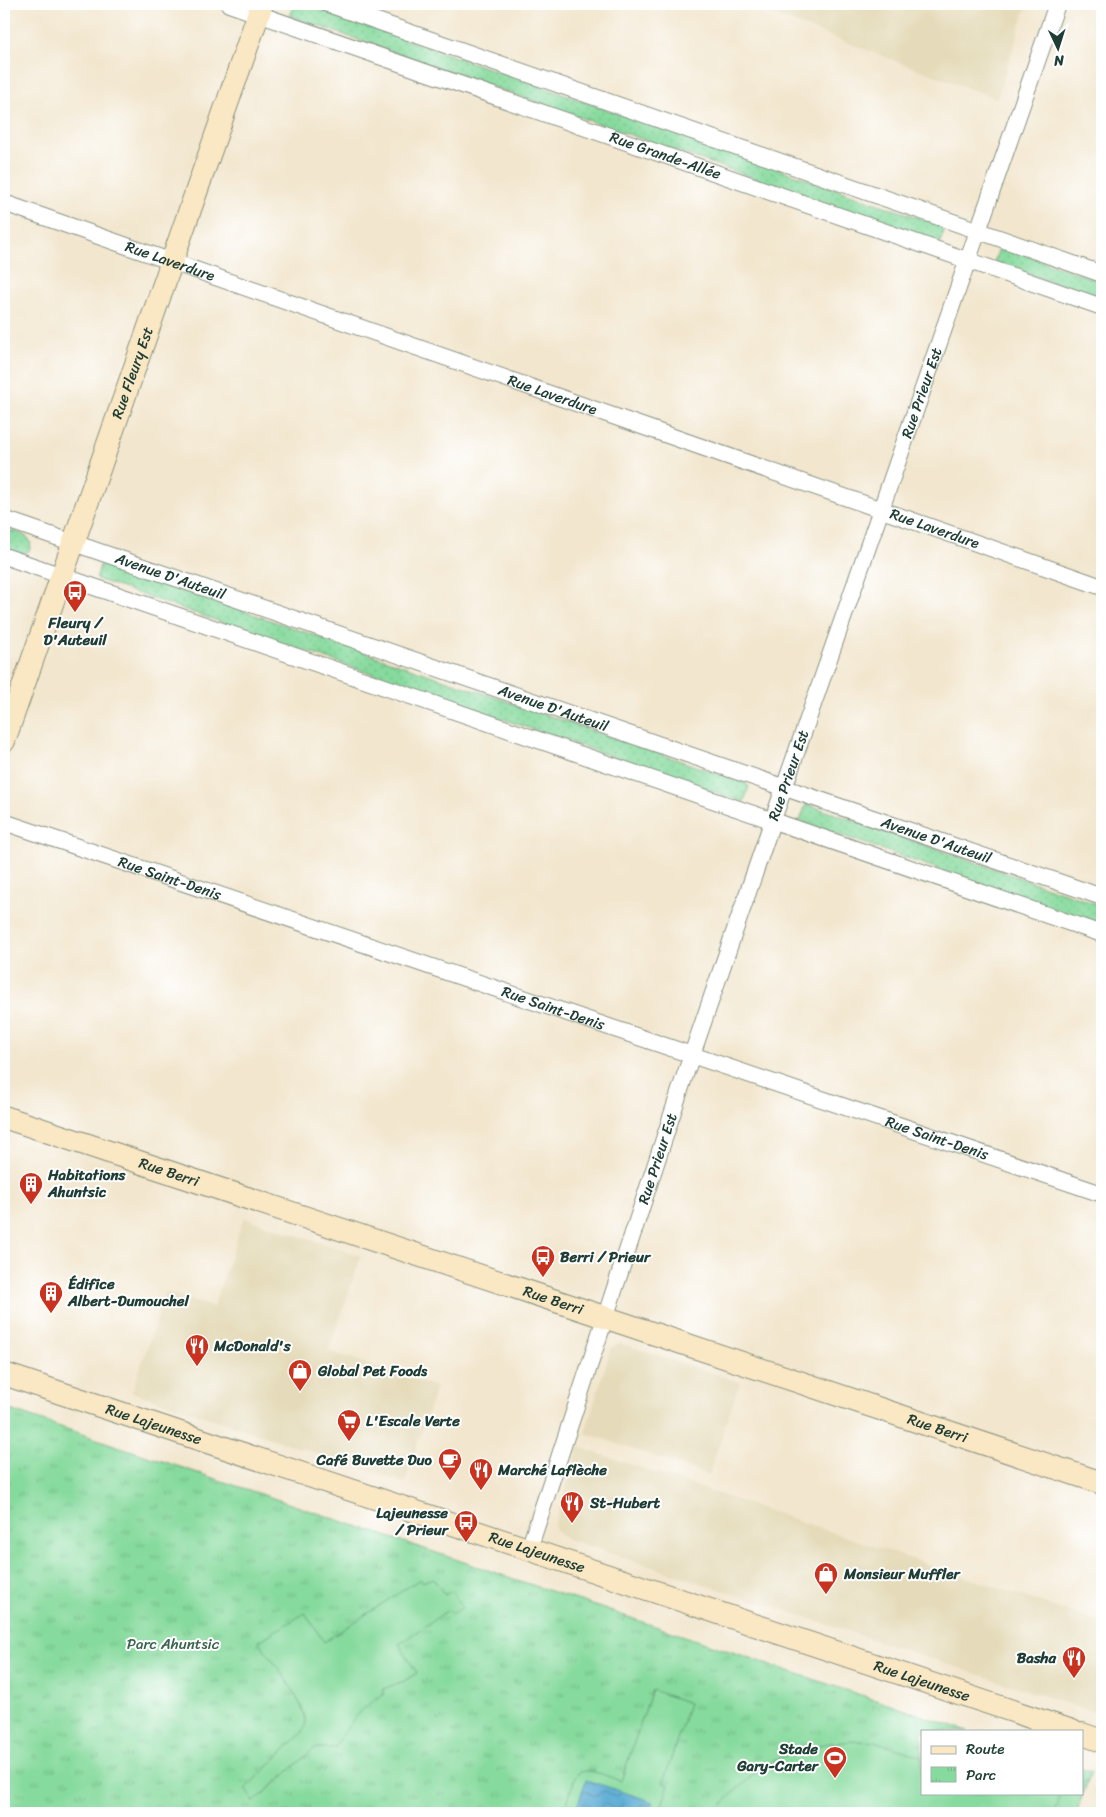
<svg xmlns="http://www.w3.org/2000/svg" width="1106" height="1817" font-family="Sriracha,sans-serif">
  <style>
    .built { fill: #e5dbba }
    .grass { fill: url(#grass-dots); stroke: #528c68 }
    .park { fill: url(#park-tufts); stroke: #528c68 }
    .pitch { fill: #86da9d; stroke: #528c68 }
    .water { fill: url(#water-waves); stroke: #3c7484 }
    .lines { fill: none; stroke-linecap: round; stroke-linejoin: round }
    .street-casing { stroke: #889281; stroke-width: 18 }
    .secondary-casing { stroke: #889281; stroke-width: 24 }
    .street { stroke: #fff; stroke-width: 16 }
    .secondary { stroke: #fae7c3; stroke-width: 22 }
    .labels { text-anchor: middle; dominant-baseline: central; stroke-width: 4; stroke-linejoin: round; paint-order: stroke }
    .street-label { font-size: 15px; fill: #1f3d34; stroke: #fff }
    .poi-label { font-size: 15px; font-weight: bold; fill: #1f3d34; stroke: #fff; text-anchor: start }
    .park-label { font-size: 15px; fill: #39644e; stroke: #fff }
  </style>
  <defs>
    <pattern id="grass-dots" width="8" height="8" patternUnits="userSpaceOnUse" patternTransform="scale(1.25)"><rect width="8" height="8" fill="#86da9d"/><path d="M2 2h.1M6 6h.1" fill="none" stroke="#73bc88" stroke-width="1.8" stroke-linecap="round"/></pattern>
    <pattern id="park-tufts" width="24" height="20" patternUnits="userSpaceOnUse" patternTransform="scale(1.25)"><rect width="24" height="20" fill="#86da9d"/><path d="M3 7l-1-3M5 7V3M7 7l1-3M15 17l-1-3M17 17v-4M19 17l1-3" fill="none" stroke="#73bc88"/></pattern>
    <pattern id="water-waves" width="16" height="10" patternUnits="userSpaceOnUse" patternTransform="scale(1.25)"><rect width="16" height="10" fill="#58aad3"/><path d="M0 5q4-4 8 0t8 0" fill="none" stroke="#488cac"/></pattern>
  </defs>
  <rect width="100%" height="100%" fill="#fff"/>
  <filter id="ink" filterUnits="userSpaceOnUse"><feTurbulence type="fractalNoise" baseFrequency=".02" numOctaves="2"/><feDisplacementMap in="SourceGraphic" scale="10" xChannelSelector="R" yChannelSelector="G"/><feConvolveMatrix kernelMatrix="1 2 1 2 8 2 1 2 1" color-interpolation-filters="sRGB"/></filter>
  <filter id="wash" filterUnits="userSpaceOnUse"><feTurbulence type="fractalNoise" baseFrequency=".0096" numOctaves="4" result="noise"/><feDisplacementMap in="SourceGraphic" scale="20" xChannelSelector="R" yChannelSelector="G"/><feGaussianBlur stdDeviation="1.12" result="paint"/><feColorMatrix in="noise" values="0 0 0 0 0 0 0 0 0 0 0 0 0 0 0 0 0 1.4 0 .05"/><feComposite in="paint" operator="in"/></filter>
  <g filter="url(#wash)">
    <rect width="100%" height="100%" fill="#f2e6ce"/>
    <path class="built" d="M745,4H1027L997,99Z
      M244,1218L361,1256L329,1351L436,1387L405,1483L132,1392L166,1292L213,1307Z
      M620,1343L740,1382L709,1475L585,1433L611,1348Z
      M579,1447L1102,1623V1715L567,1539L559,1534L554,1526Z"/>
    <path class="grass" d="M295,4H303L945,227L940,243L290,16Z
      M1000,246L1102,282V300L994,262Z
      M4,528C15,532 37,535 29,551L22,554L4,548Z
      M101,562L742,782L749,786L744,802L96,579Z
      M806,804L1102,906V926L800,821Z"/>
    <path class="park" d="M4,1408L968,1731H922V1793H1082V1769L1091,1772L1077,1811L1081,1813H4Z"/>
    <path class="pitch" d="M433,1578L445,1595L452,1591L462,1608L452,1614L448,1610L399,1644L417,1673L404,1681L383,1689L384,1694C362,1705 346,1727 335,1748H315L254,1802L245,1789L302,1733C305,1728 306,1724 305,1718C302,1698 271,1659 259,1641L305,1613L324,1642L420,1579L423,1582Z
      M652,1690L689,1703L663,1783L669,1785L659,1813H564L575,1777C584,1763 609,1778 621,1781Z
      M857,1741L874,1742L922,1756V1793H1061L1055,1813H716C723,1802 732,1794 742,1785C776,1752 811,1743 857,1741Z"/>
    <path class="water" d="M586,1780L654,1802L650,1813L575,1812Z"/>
  </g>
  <g filter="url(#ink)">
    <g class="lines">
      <g class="street-casing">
        <g id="street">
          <path id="s1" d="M229,4L1102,307"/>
          <path d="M328,4L1102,274"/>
          <path id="s2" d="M4,203L1102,587"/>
          <path id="s3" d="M4,519L1102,897"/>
          <path d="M4,556L1102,934"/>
          <path id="s4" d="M4,822L1102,1194"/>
          <path id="s5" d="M529,1549L685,1075L769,831L1057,4"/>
        </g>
      </g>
      <g class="secondary-casing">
        <g id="secondary">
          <path id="s6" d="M4,741C88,494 177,250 262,4"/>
          <path id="s7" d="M4,1117L1102,1483"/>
          <path id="s8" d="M4,1374L1072,1731"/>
          <path d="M1082,1734L1102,1741"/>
        </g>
      </g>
      <use href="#street" class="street"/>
      <use href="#secondary" class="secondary"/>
    </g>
  </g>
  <defs>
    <g id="bus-pin" transform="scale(1.25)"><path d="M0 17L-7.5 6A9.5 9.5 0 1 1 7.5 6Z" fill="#c8321e" stroke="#fff"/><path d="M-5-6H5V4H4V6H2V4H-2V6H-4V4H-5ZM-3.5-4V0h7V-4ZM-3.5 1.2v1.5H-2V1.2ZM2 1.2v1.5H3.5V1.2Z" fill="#fff"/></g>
    <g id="building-pin" transform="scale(1.25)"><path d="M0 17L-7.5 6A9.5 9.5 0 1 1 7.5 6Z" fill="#c8321e" stroke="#fff"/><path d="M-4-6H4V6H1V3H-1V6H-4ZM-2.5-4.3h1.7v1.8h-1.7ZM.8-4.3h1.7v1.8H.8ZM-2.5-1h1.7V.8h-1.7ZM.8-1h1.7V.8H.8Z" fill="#fff"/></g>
    <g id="restaurant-pin" transform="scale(1.25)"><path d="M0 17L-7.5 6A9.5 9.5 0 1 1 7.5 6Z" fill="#c8321e" stroke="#fff"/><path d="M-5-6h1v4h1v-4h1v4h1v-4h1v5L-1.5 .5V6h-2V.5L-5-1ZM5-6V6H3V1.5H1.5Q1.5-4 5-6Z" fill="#fff"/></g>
    <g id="shop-pin" transform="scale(1.25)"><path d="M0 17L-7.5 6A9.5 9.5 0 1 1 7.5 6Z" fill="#c8321e" stroke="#fff"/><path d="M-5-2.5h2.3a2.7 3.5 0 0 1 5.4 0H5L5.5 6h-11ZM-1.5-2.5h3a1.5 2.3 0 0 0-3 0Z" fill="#fff"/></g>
    <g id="supermarket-pin" transform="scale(1.25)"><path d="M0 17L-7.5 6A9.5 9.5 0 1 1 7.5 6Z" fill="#c8321e" stroke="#fff"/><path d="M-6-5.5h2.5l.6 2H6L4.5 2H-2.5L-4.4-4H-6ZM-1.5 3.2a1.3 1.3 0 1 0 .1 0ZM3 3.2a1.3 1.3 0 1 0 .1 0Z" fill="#fff"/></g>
    <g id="cafe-pin" transform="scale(1.25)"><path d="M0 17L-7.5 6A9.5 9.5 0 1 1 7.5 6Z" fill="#c8321e" stroke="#fff"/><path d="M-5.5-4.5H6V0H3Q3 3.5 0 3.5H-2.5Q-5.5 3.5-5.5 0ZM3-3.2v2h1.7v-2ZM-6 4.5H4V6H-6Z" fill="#fff"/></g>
    <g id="stadium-pin" transform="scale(1.25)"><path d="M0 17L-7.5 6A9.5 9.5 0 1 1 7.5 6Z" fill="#c8321e" stroke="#fff"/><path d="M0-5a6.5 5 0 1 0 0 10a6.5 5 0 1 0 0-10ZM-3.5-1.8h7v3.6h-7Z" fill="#fff"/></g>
  </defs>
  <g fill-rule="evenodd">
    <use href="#bus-pin" x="75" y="592"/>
    <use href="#building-pin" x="31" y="1184"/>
    <use href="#bus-pin" x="543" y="1257"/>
    <use href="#building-pin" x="51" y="1293"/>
    <use href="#restaurant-pin" x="197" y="1346"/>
    <use href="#shop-pin" x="300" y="1371"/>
    <use href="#supermarket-pin" x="349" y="1421"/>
    <use href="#cafe-pin" x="450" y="1460"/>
    <use href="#restaurant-pin" x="481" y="1470"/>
    <use href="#restaurant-pin" x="572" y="1503"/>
    <use href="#bus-pin" x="466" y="1522"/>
    <use href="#shop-pin" x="826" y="1574"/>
    <use href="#restaurant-pin" x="1074" y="1658"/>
    <use href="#stadium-pin" x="835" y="1758"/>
  </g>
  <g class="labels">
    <g class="street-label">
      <text stroke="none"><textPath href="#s1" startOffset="462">Rue Grande-Allée</textPath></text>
      <text stroke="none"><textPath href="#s2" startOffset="176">Rue Laverdure</textPath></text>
      <text stroke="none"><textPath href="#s6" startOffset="390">Rue Fleury Est</textPath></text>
      <text stroke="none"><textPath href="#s5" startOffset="1221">Rue Prieur Est</textPath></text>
      <text stroke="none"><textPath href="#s2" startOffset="581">Rue Laverdure</textPath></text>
      <text stroke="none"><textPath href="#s2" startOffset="986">Rue Laverdure</textPath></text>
      <text stroke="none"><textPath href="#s3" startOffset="176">Avenue D'Auteuil</textPath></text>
      <text stroke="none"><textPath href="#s3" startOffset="581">Avenue D'Auteuil</textPath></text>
      <text stroke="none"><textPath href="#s5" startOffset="816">Rue Prieur Est</textPath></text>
      <text stroke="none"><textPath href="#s3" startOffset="986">Avenue D'Auteuil</textPath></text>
      <text stroke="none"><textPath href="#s4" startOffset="175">Rue Saint-Denis</textPath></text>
      <text stroke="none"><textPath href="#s4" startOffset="580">Rue Saint-Denis</textPath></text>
      <text stroke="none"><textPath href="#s4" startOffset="985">Rue Saint-Denis</textPath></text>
      <text stroke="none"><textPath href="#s5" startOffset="411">Rue Prieur Est</textPath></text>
      <text stroke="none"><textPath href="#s7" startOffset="174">Rue Berri</textPath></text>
      <text stroke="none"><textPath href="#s7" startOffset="579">Rue Berri</textPath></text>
      <text stroke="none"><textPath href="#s8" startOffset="158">Rue Lajeunesse</textPath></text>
      <text stroke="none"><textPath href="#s7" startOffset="984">Rue Berri</textPath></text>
      <text stroke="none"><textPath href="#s8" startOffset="562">Rue Lajeunesse</textPath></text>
      <text stroke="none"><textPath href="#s8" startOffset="968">Rue Lajeunesse</textPath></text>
    </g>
    <g class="poi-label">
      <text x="75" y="623" text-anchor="middle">Fleury /<tspan x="75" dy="17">D'Auteuil</tspan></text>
      <text x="48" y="1175">Habitations<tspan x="48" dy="17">Ahuntsic</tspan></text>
      <text x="560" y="1257">Berri / Prieur</text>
      <text x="68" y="1284">Édifice<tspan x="68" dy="17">Albert-Dumouchel</tspan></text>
      <text x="214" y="1346">McDonald's</text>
      <text x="318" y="1371">Global Pet Foods</text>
      <text x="366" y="1421">L'Escale Verte</text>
      <text x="432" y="1460" text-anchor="end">Café Buvette Duo</text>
      <text x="498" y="1470">Marché Laflèche</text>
      <text x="590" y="1503">St-Hubert</text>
      <text x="448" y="1513" text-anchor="end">Lajeunesse<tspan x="448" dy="17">/ Prieur</tspan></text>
      <text x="844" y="1574">Monsieur Muffler</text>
      <text x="1056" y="1658" text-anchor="end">Basha</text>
      <text x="818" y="1749" text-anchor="end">Stade<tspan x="818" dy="17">Gary-Carter</tspan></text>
    </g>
    <g class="park-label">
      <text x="173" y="1644">Parc Ahuntsic</text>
    </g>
  </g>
  <rect width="1106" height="1817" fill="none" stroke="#fff" stroke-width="20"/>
  <rect x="921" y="1730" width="162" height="65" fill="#ffffff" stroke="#a5b1ae"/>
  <rect x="931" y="1746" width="25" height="8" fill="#fae7c3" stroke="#a5b1ae"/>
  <text x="966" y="1754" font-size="15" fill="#1f3d34">Route</text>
  <rect x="931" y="1767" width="25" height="15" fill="url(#park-tufts)" stroke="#a5b1ae"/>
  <text x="966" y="1780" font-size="15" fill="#1f3d34">Parc</text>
  <g transform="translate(1058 48) rotate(176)" stroke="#ffffff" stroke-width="4" paint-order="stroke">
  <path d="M0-4L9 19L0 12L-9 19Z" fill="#1f3d34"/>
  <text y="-8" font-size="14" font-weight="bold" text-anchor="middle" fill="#1f3d34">N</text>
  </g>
</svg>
